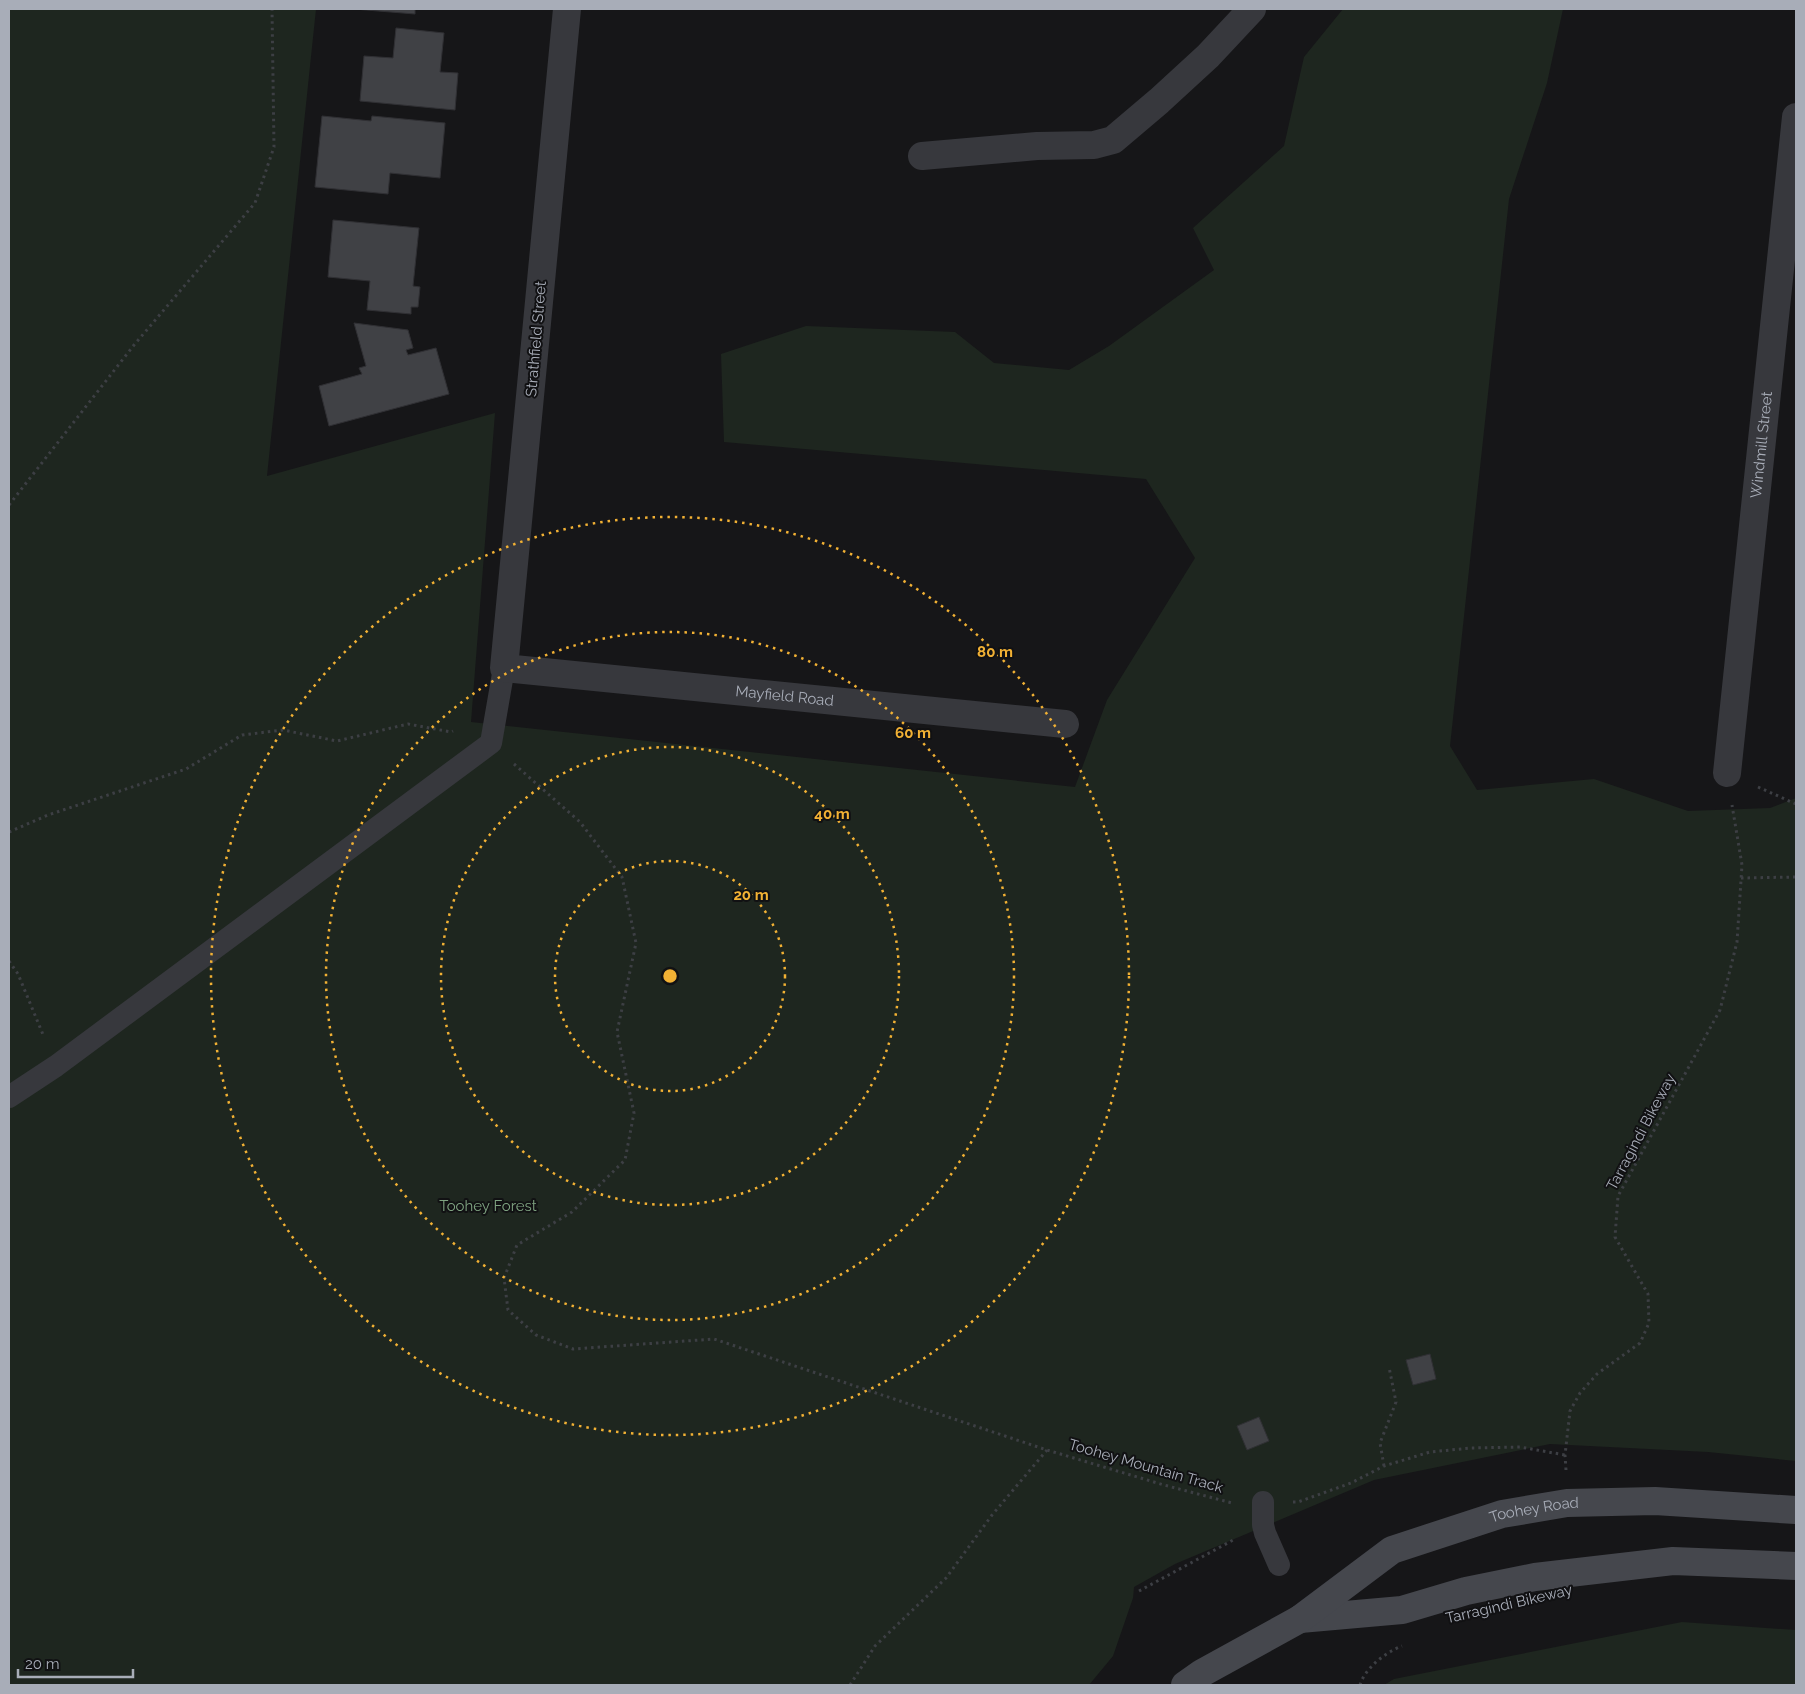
<svg xmlns="http://www.w3.org/2000/svg" width="1805" height="1694" font-family="Raleway,sans-serif">
  <style>
    .green { fill: #1e261f }
    .building { fill: #404145; stroke: #303034 }
    .lines { fill: none; stroke-linecap: round; stroke-linejoin: round }
    .path { stroke: #3d3f44; stroke-width: 3; stroke-dasharray: 2.5 4; stroke-linecap: butt }
    .service { stroke: #37383d; stroke-width: 22 }
    .minor { stroke: #37383d; stroke-width: 28 }
    .secondary { stroke: #45474d; stroke-width: 28 }
    .ring { fill: none; stroke: #f2b134; stroke-width: 2.5; stroke-dasharray: 2.5 5 }
    .labels { text-anchor: middle; dominant-baseline: central; stroke-width: 4; stroke-linejoin: round; paint-order: stroke }
    .street-label { font-size: 15px; fill: #a8adb8; stroke: #111113 }
    .park-label { font-size: 15px; fill: #7fa381; stroke: #111113 }
    .centre { fill: #f2b134; stroke: #111113; stroke-width: 2.5 }
    .ring-label { font-size: 15px; text-anchor: middle; font-weight: bold; fill: #f2b134; stroke: #111113; stroke-width: 4; stroke-linejoin: round; paint-order: stroke }
  </style>
  <rect width="100%" height="100%" fill="#161618"/>
  <path class="green" d="M9,9H316L267,476L495,413L471,722L1075,787L1107,700L1195,558L1146,479L724,442L721,354L806,326L955,332L994,363L1069,370L1109,346L1214,270L1193,228L1284,146L1304,57L1343,9H1563L1547,83L1509,199L1450,746L1477,790L1594,779L1688,811L1770,808L1796,798V1461L1708,1452L1550,1444L1374,1480L1175,1564L1134,1587L1133,1598L1113,1656L1089,1685H9Z
    M1682,1622L1796,1630V1685H1384L1394,1679Z"/>
  <path class="building" d="M354,9H415V14Z
    M396,28L444,33L440,72L458,73L455,110L360,101L364,56L393,58Z
    M322,116L371,121L372,116L445,123L440,178L390,173L388,194L315,187Z
    M333,220L419,228L413,286L420,287L418,307H411V314L367,310L370,281L328,277Z
    M354,323L408,330L413,348L406,350L408,355L436,348L449,394L329,426L319,386L362,374L359,368L366,366Z
    M1430,1354L1436,1379L1413,1385L1406,1360Z
    M1259,1417L1269,1441L1247,1450L1237,1426Z"/>
  <g class="lines">
    <path class="path" d="M9,505L134,345L255,203L274,147L272,9
      M514,764L580,822L622,877L636,943L617,1032L634,1113L625,1160L572,1212L517,1245L504,1278L508,1310L536,1335L573,1349L714,1339L1047,1450L1164,1485L1232,1503
      M1758,787L1796,804
      M9,832L48,815L186,769L242,735L283,730L337,741L408,724L451,732L453,731
      M1741,878L1796,877
      M9,961L18,974L44,1037
      M1384,1466L1380,1443L1396,1402L1389,1367
      M1566,1470L1565,1455L1570,1411L1580,1393L1597,1374L1640,1343L1649,1323L1648,1294L1615,1237L1618,1196L1720,1010L1737,942L1742,865L1732,805
      M1293,1502H1298L1351,1483L1384,1466L1430,1452L1471,1448L1520,1447L1565,1455
      M1139,1591L1235,1539
      M850,1685L875,1646L946,1578L992,1515L1047,1450
      M1360,1685C1365,1668 1386,1652 1402,1646"/>
    <path class="service" d="M9,1097L56,1066L491,743L504,668
      M1263,1502V1525L1265,1533L1279,1565"/>
    <g class="minor">
      <path id="s1" d="M567,9L504,668L1065,724"/>
      <path d="M922,156L1037,146L1094,145L1113,140L1159,101L1208,56L1252,9"/>
      <path id="s2" d="M1727,773L1796,117"/>
    </g>
    <g class="secondary">
      <path d="M1300,1619L1402,1610L1466,1591L1535,1577L1673,1561L1796,1566"/>
      <path id="s3" d="M1185,1685L1202,1673L1300,1619L1392,1550L1502,1514L1567,1503L1655,1501L1796,1510"/>
    </g>
  </g>
  <g class="ring">
    <circle cx="670" cy="976" r="115"/>
    <circle cx="670" cy="976" r="229"/>
    <circle cx="670" cy="976" r="344"/>
    <circle cx="670" cy="976" r="459"/>
  </g>
  <g class="labels">
    <g class="street-label">
      <text transform="translate(536 339) rotate(-85)">Strathfield Street</text>
      <text stroke="none"><textPath href="#s2" startOffset="330">Windmill Street</textPath></text>
      <text stroke="none"><textPath href="#s1" startOffset="944">Mayfield Road</textPath></text>
      <text transform="translate(1641 1132) rotate(-62)">Tarragindi Bikeway</text>
      <text transform="translate(1146 1466) rotate(16)">Toohey Mountain Track</text>
      <text stroke="none"><textPath href="#s3" startOffset="396">Toohey Road</textPath></text>
      <text transform="translate(1509 1604) rotate(-13)">Tarragindi Bikeway</text>
    </g>
    <g class="park-label">
      <text x="488" y="1206">Toohey Forest</text>
    </g>
  </g>
  <circle cx="670" cy="976" r="8" class="centre"/>
  <g class="ring-label">
    <text x="995" y="657">80 m</text>
    <text x="913" y="738">60 m</text>
    <text x="832" y="819">40 m</text>
    <text x="751" y="900">20 m</text>
  </g>
  <rect width="1805" height="1694" fill="none" stroke="#a8adb8" stroke-width="20"/>
  <path d="M18 1669v8h115v-8" fill="none" stroke="#a8adb8" stroke-width="2.5"/>
  <text x="25" y="1669" font-size="15" fill="#a8adb8" stroke="#111113" stroke-width="4" paint-order="stroke">20 m</text>
</svg>
